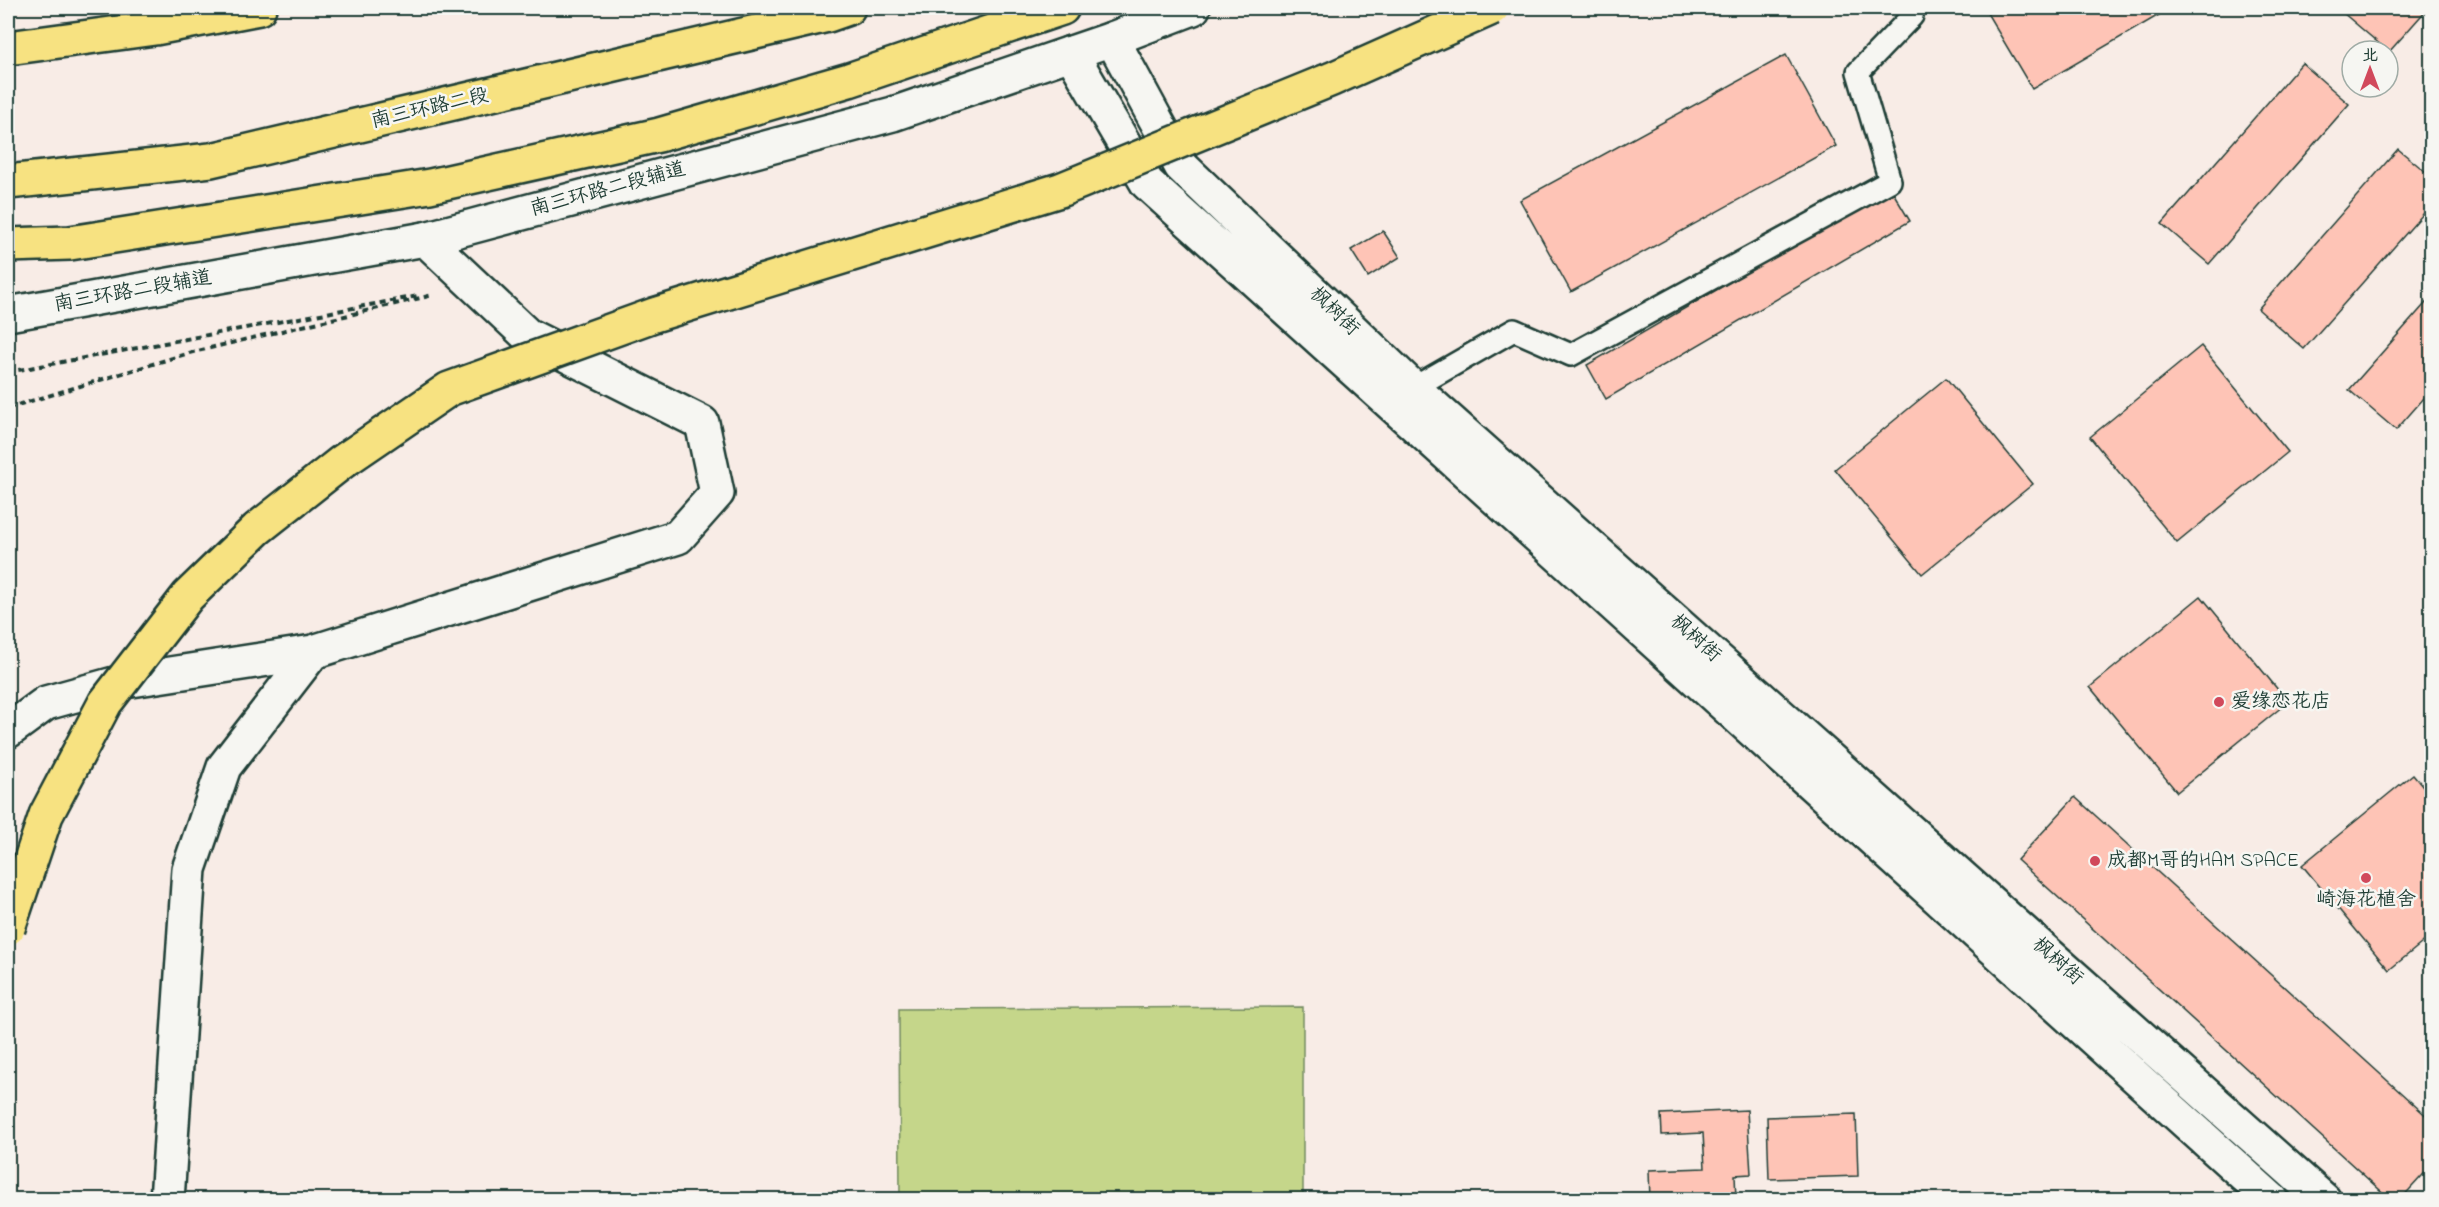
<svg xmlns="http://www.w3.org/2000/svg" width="2439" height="1207" font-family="'Indie Flower','LXGW WenKai TC',sans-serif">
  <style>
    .green { fill: #c5d68a; stroke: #728a5f; stroke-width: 1.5 }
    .building { fill: #fec4b6; stroke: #1f3d34; stroke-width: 1.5 }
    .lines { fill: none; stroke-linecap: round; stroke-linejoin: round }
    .service-casing { stroke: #1f3d34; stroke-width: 26 }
    .minor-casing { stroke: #1f3d34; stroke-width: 38 }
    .tertiary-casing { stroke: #1f3d34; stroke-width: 38 }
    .secondary-casing { stroke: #1f3d34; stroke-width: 38 }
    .trunk-casing { stroke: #1f3d34; stroke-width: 38 }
    .path { stroke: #1f3d34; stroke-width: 4; stroke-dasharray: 6 4.5; stroke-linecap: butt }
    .service { stroke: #f6f6f2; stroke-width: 21 }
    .minor { stroke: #f6f6f2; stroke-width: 33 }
    .tertiary { stroke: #f6f6f2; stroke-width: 33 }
    .secondary { stroke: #f6f6f2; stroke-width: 33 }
    .trunk { stroke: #f7e281; stroke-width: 33 }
    .motorway-bridge-casing { stroke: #1f3d34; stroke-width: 38; stroke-linecap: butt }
    .motorway-bridge { stroke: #f7e281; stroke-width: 33 }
    .poi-dot { fill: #d1495b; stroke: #f6f6f2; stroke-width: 2 }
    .labels { text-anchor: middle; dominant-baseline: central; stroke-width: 5; stroke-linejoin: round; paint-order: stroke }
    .street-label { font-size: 20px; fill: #1f3d34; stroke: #f6f6f2 }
    .poi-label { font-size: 20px; fill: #1f3d34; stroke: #f6f6f2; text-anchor: start }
  </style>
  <rect width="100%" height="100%" fill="#f8ece6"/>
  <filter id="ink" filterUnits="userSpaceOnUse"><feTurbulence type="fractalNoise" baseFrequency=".0167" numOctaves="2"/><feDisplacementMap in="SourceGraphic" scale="12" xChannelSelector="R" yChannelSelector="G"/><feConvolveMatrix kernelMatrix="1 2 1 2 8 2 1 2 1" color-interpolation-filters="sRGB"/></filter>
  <g filter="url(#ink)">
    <path class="green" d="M1303,1007V1199H900L899,1009Z"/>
    <path class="building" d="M1984,8H2171L2032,89Z
      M2346,8H2428L2389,52L2342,12Z
      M1786,55L1836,146L1571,292L1520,200Z
      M2302,63L2349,104L2209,264L2162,224Z
      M2398,149L2432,177V204L2304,349L2258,309Z
      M1891,189L1910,221L1606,399L1587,365Z
      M1383,231L1400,257L1368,277L1351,250Z
      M2432,296V389L2396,430L2349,390Z
      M2201,346L2288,452L2177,543L2090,437Z
      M1946,378L2033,484L1922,574L1835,469Z
      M2201,596L2288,702L2177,792L2090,687Z
      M2413,774L2432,797V935L2389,970L2302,865Z
      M2075,797L2432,1121V1165L2400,1200H2391L2017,860Z
      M1747,1110L1751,1174L1735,1175L1736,1200H1650L1649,1170L1705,1168L1703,1133L1662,1135L1661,1114Z
      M1856,1114L1858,1176L1769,1179L1767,1117Z"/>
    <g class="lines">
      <g class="service-casing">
        <path id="service" d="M1413,388L1514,330L1571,355L1890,181L1858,72L1912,16L1908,8"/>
      </g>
      <g class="minor-casing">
        <path id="minor" d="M8,731L46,703L125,681L313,652
          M167,1200L189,869L224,767L313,652L678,537L717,493L702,423L527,335L425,239"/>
      </g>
      <g class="tertiary-casing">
        <path id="tertiary" d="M1112,39L1181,166L1413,388L2324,1200
          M1071,53L1147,183L2272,1200"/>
      </g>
      <g class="secondary-casing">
        <path id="secondary" d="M8,314L425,239L893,114L1112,39L1193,8"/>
      </g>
      <g class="trunk-casing">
        <path id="trunk" d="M8,48L155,28L259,8
          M8,182L211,160L828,15L848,8
          M8,245L70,243L430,186L659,135L849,80L1062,8"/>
      </g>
      <path class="path" d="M8,372L418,296
        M8,408L189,353L433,295"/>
      <use href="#service" class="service"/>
      <use href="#minor" class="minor"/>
      <use href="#tertiary" class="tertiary"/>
      <use href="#secondary" class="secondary"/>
      <use href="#trunk" class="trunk"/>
      <g class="motorway-bridge-casing">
        <path id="motorway-bridge" d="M8,928L46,815L105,703L188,596L257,529L342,462L449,389L654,315L1060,190L1332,79L1492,8"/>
      </g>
      <use href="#motorway-bridge" class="motorway-bridge"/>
    </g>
  </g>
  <g class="poi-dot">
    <circle cx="2219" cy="702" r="6"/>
    <circle cx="2095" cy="861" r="6"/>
    <circle cx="2366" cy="878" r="6"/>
  </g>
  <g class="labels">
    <g class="street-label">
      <text transform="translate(430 109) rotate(-13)">南三环路二段</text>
      <text transform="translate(608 190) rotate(-15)">南三环路二段辅道</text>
      <text transform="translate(133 292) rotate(-10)">南三环路二段辅道</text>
      <text transform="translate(1334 312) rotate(44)">枫树街</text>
      <text transform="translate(1695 639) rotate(42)">枫树街</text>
      <text transform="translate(2057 962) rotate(42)">枫树街</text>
    </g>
    <g class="poi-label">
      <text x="2231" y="702">爱缘恋花店</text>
      <text x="2107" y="861">成都M哥的HAM SPACE</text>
      <text x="2366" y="900" text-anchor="middle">崎海花植舍</text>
    </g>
  </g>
  <rect width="2439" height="1207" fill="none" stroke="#f6f6f2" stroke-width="30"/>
  <rect x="15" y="15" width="2409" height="1177" fill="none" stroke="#1f3d34" stroke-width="2" filter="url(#ink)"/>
  <g transform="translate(2370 69)"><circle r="28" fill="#f6f6f2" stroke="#a0aca6" stroke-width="1.5"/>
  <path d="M0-4.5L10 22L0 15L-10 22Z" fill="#d1495b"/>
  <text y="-9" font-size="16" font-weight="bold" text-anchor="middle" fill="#1f3d34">北</text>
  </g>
</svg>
